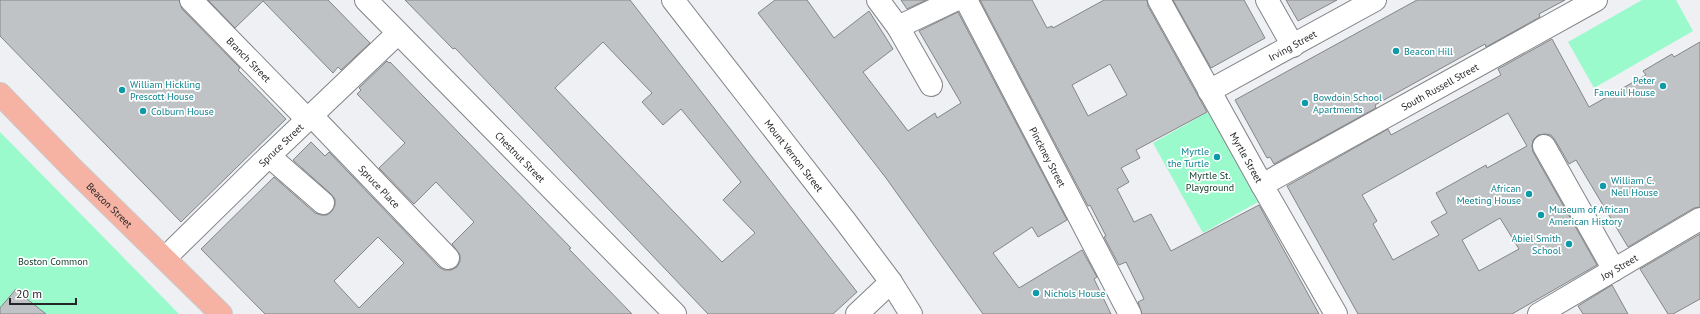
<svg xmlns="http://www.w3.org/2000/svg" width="1700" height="314" font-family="'PT Sans',sans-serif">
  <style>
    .green { fill: #9afacc }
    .building { fill: #c0c3c5; stroke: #838587; fill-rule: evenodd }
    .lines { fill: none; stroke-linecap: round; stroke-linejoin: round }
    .minor-casing { stroke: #828487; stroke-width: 24 }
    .major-casing { stroke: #cacbcb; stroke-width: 24 }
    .minor { stroke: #fff; stroke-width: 22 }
    .major { stroke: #f6b2a3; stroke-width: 22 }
    .culture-dot { fill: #0f9aa8; stroke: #fff; stroke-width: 1.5 }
    .labels { text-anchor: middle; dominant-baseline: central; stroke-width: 3.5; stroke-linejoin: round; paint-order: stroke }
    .street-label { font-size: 10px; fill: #242526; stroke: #fff }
    .culture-label { font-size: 10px; fill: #0d838f; stroke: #fff; text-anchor: start }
    .park-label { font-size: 10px; fill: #0d3827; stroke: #fff }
  </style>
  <rect width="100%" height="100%" fill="#eef0f3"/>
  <path class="green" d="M1642,0H1676L1693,31L1594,88L1568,42Z
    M1208,112L1258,202L1203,233L1153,143Z
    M0,132L179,314H0Z"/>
  <path class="building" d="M0,0H179L182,9L240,68L238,70L286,119L181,222L0,36Z
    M208,0H328L370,43L341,70L338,67L333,73L263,1L235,28Z
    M405,0H630L857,292L833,314H708L455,48L453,49ZM603,42L652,93L642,102L663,125L681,109L741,182L723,200L755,233L722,262L555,88Z
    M775,0H807L834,38L869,11L893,49L863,72L908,131L935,113L937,118L961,103L919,31L958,12L1067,220L1038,237L1032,227L993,253L1019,288L1082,250L1097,277L1094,279L1111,314H983L886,178L758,13Z
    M901,0H926L907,9Z
    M980,0H1032L1047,28L1052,26L1053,28L1104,0H1147L1148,6L1207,112L1136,150L1140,158L1121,168L1129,182L1117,189L1134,222L1151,214L1171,251L1259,205L1319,314H1142L1138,302L1144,299L1126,262L1119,265L1104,237L1106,236L1090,205L1088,206ZM1110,64L1127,95L1088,116L1072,85Z
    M1173,0H1244L1265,38L1211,68Z
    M1286,0H1337L1298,21Z
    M1417,0H1565L1539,14L1540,17L1486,47L1485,44L1411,85L1375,105L1376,108L1274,164L1270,157L1267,158L1235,100Z
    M1552,39L1589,107L1646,75L1643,71L1672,54L1674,57L1700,42V207L1694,208L1628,247L1576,160L1569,164L1555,140L1551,135L1545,134L1538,135L1533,140L1532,146L1533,152L1597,265L1512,314H1358L1287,186L1388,129L1391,135L1501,75L1498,69ZM1508,113L1527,146L1487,168L1486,165L1436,193L1447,213L1431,222L1439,235L1393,260L1373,224L1377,221L1362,195ZM1500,218L1519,249L1479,271L1462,240Z
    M387,61L389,63L390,62L571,248L569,249L632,314H265L201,249L274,177L315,213L321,215H327L332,211L335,205V199L331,194L293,160L311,142L325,156L329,152L439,267L444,270H451L457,267L460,261V255L452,244L474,222L436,182L414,204L379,168L405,143L357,94L361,90L359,88ZM378,237L404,263L359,308L334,281Z
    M1700,234V299L1673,314H1668L1640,269Z
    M1612,285L1628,314H1583L1578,306Z
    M16,289L22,295L46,314H0V308Z"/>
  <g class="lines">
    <g class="minor-casing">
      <g id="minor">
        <path id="s1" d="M191,0L307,119"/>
        <path id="s2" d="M366,0L675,314"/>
        <path id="s3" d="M673,0L846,222L891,282L911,314"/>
        <path d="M878,0L898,27L955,0"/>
        <path id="s4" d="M966,0L1130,314"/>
        <path id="s5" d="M1159,0L1262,185L1336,314"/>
        <path d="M1267,0L1293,46"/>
        <path d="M898,27L931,85"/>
        <path id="s6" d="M1209,91L1375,0"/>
        <path id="s7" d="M311,115L448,258"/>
        <path d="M1544,146L1614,270"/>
        <path d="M269,156L323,203"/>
        <path id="s8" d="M1262,185L1596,0"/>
        <path id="s9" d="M165,258L269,156L398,33"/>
        <path d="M857,314L891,282"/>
        <path id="s10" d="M1539,314L1700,219"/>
      </g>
    </g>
    <g class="major-casing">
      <g id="major">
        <path id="s11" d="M0,94L73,169L221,314"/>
      </g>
    </g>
    <use href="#minor" class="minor"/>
    <use href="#major" class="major"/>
  </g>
  <g class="culture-dot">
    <circle cx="1396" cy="51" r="4"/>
    <circle cx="1663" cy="86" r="4"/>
    <circle cx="122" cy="90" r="4"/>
    <circle cx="1305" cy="103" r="4"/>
    <circle cx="143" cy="111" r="4"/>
    <circle cx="1217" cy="157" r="4"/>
    <circle cx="1603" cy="186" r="4"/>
    <circle cx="1529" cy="194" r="4"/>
    <circle cx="1541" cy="215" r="4"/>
    <circle cx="1569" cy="244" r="4"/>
    <circle cx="1036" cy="293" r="4"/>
  </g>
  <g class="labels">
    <g class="street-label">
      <text stroke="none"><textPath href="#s6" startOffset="95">Irving Street</textPath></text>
      <text stroke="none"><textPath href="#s1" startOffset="83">Branch Street</textPath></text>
      <text stroke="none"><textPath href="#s8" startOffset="203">South Russell Street</textPath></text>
      <text stroke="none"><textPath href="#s9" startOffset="162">Spruce Street</textPath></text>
      <text stroke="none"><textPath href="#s3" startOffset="197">Mount Vernon Street</textPath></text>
      <text stroke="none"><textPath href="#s2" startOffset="220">Chestnut Street</textPath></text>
      <text stroke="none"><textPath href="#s4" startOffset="177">Pinckney Street</textPath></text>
      <text stroke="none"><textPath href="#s5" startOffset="180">Myrtle Street</textPath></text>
      <text stroke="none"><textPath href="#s7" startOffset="99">Spruce Place</textPath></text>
      <text stroke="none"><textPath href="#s11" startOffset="156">Beacon Street</textPath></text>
      <text stroke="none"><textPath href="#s10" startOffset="93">Joy Street</textPath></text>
    </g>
    <g class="culture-label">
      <text x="1404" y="51">Beacon Hill</text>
      <text x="1655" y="80" text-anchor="end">Peter<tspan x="1655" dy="12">Faneuil House</tspan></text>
      <text x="130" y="84">William Hickling<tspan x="130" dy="12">Prescott House</tspan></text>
      <text x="1313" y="97">Bowdoin School<tspan x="1313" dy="12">Apartments</tspan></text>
      <text x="151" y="111">Colburn House</text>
      <text x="1209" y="151" text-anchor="end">Myrtle<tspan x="1209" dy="12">the Turtle</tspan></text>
      <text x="1611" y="180">William C.<tspan x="1611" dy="12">Nell House</tspan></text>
      <text x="1521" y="188" text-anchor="end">African<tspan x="1521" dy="12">Meeting House</tspan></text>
      <text x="1549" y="209">Museum of African<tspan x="1549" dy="12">American History</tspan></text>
      <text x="1561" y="238" text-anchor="end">Abiel Smith<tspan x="1561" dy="12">School</tspan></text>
      <text x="1044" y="293">Nichols House</text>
    </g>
    <g class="park-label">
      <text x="1210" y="175">Myrtle St.<tspan x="1210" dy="12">Playground</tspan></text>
      <text x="53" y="261">Boston Common</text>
    </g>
  </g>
  <path d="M10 298v6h66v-6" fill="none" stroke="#242526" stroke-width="2"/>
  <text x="16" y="298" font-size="12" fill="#242526" stroke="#ffffff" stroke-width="3" paint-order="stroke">20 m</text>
</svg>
